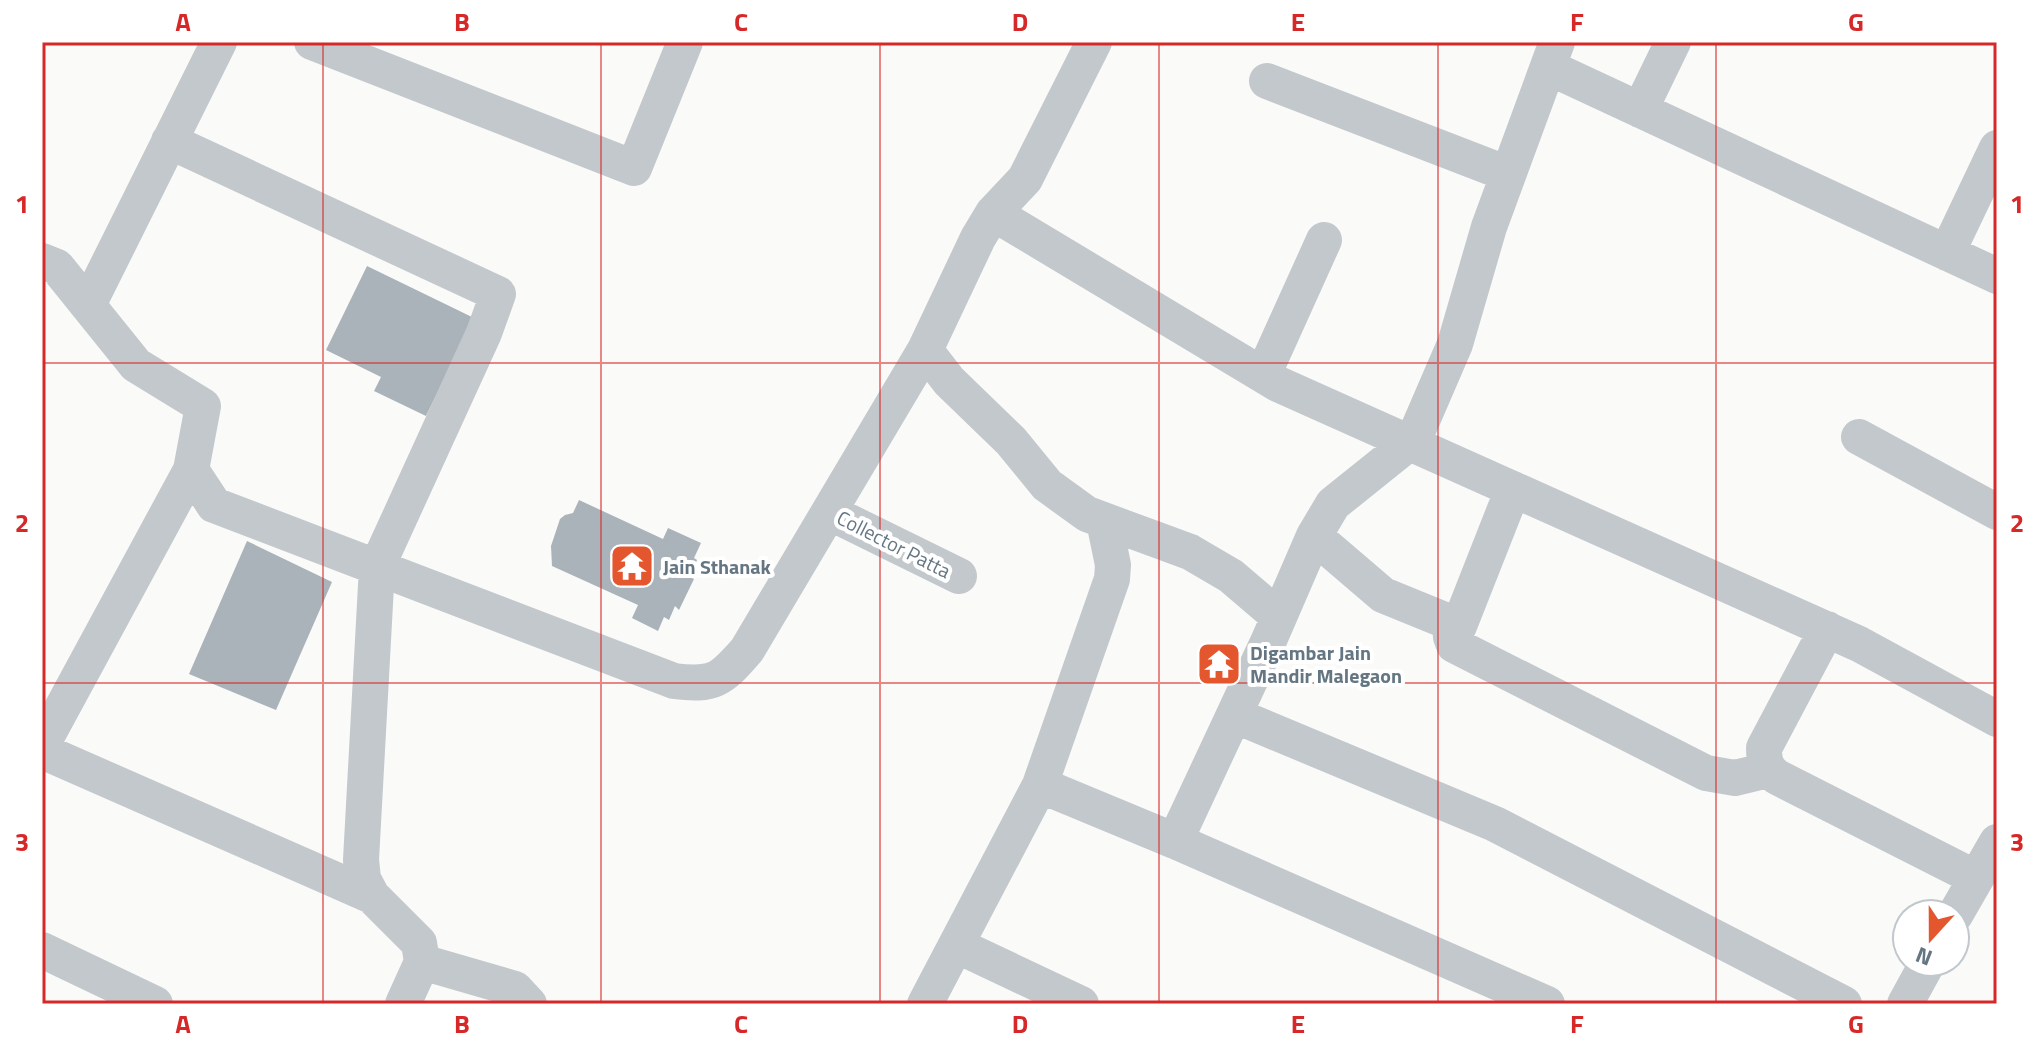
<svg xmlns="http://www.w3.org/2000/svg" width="2039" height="1046" font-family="'Titillium Web',sans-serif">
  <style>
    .building { fill: #aab3b9 }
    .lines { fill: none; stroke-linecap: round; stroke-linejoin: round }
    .minor { stroke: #c3c8cc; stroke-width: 36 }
    .grid { fill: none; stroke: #d62828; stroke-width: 2; stroke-opacity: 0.55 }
    .labels { text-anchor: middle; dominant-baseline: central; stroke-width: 8; stroke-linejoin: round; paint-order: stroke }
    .street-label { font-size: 20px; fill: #657683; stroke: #fff }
    .poi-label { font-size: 20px; font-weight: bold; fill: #657683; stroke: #fff; text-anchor: start }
    .neatline { fill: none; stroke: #d62828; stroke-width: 3 }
    .grid-label { font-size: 26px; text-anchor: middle; font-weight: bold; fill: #d62828 }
  </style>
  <rect width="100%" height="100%" fill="#fafaf8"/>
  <path class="building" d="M367,266L474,318L426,416L374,391L381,377L326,350Z
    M579,500L663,539L668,528L701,543L694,558L697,560L690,577L694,579L679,610L675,606L669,620L664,617L658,631L632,618L638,605L552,566L551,546L560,519L565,515L573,513Z
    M247,541L332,582L276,710L189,674Z"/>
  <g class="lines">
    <path class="minor" d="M312,42L634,168L685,42
      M1094,42L1025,179L993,213L978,238L925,350L949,381L1011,441L1047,485L1087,514L1190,552L1231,576L1279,617
      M1548,67L1997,276
      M1267,81L1508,174
      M1640,110L1673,42
      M169,141L498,294L484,333L377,567L361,860L363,879L372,896L419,943L422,962L403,1004
      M993,213L1278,384L1859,644L1997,719
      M1947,253L1997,148
      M42,261L57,267L136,365L203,406L191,470L214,505L674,681C714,686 721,680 747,650L925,350
      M88,305L219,42
      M1263,375L1324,240
      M1859,437L1997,512
      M1513,489L1459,626L1451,637L1454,645L1706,773L1735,778L1768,770
      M829,512L959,576
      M1314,536L1383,595L1459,626
      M1827,629L1764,748C1764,762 1766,769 1777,777L1976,878
      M1234,715L1495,824L1844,1004
      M42,745L191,470
      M42,751L372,896
      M1040,785L1112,579L1113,565L1104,521
      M1175,841L1547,1004
      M1955,915L1997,842
      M956,945L1081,1004
      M42,950L155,1004
      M422,962L515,989L529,1004
      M925,1004L1040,785L1175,841L1269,640L1314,536L1333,504L1414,439L1455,344L1489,227L1557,42
      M1905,1004L1928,962"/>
  </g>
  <path class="grid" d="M323,42V1004M601,42V1004M880,42V1004M1159,42V1004M1438,42V1004M1716,42V1004M42,363H1997M42,683H1997"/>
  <defs>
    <g id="temple-square" transform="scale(2.3)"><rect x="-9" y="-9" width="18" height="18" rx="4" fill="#e4572e" stroke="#fff"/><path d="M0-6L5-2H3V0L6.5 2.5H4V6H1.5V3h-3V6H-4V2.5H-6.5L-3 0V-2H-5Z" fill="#fff"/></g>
  </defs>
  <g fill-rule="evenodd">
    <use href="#temple-square" x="632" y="566"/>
    <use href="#temple-square" x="1219" y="664"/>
  </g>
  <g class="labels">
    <g class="street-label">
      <text transform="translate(894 544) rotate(27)">Collector Patta</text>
    </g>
    <g class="poi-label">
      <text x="663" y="566">Jain Sthanak</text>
      <text x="1250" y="652">Digambar Jain<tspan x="1250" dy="23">Mandir Malegaon</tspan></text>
    </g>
  </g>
  <rect width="2039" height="1046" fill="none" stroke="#ffffff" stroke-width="88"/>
  <g transform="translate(1931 938) rotate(201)"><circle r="38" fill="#ffffff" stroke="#c1c8cd" stroke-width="2"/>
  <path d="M0-6L14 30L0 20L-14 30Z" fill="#e4572e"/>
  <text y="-12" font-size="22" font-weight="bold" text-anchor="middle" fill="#657683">N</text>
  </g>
  <rect x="44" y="44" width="1951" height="958" class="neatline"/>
  <g class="grid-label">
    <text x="183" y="31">A</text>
    <text x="462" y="31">B</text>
    <text x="741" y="31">C</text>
    <text x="1020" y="31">D</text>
    <text x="1298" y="31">E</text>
    <text x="1577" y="31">F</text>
    <text x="1856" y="31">G</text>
    <text x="22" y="213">1</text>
    <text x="2017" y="213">1</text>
    <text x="22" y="532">2</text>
    <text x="2017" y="532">2</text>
    <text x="22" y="851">3</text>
    <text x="2017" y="851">3</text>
    <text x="183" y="1033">A</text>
    <text x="462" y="1033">B</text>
    <text x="741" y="1033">C</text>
    <text x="1020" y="1033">D</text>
    <text x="1298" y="1033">E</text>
    <text x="1577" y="1033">F</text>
    <text x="1856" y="1033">G</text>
  </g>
</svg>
